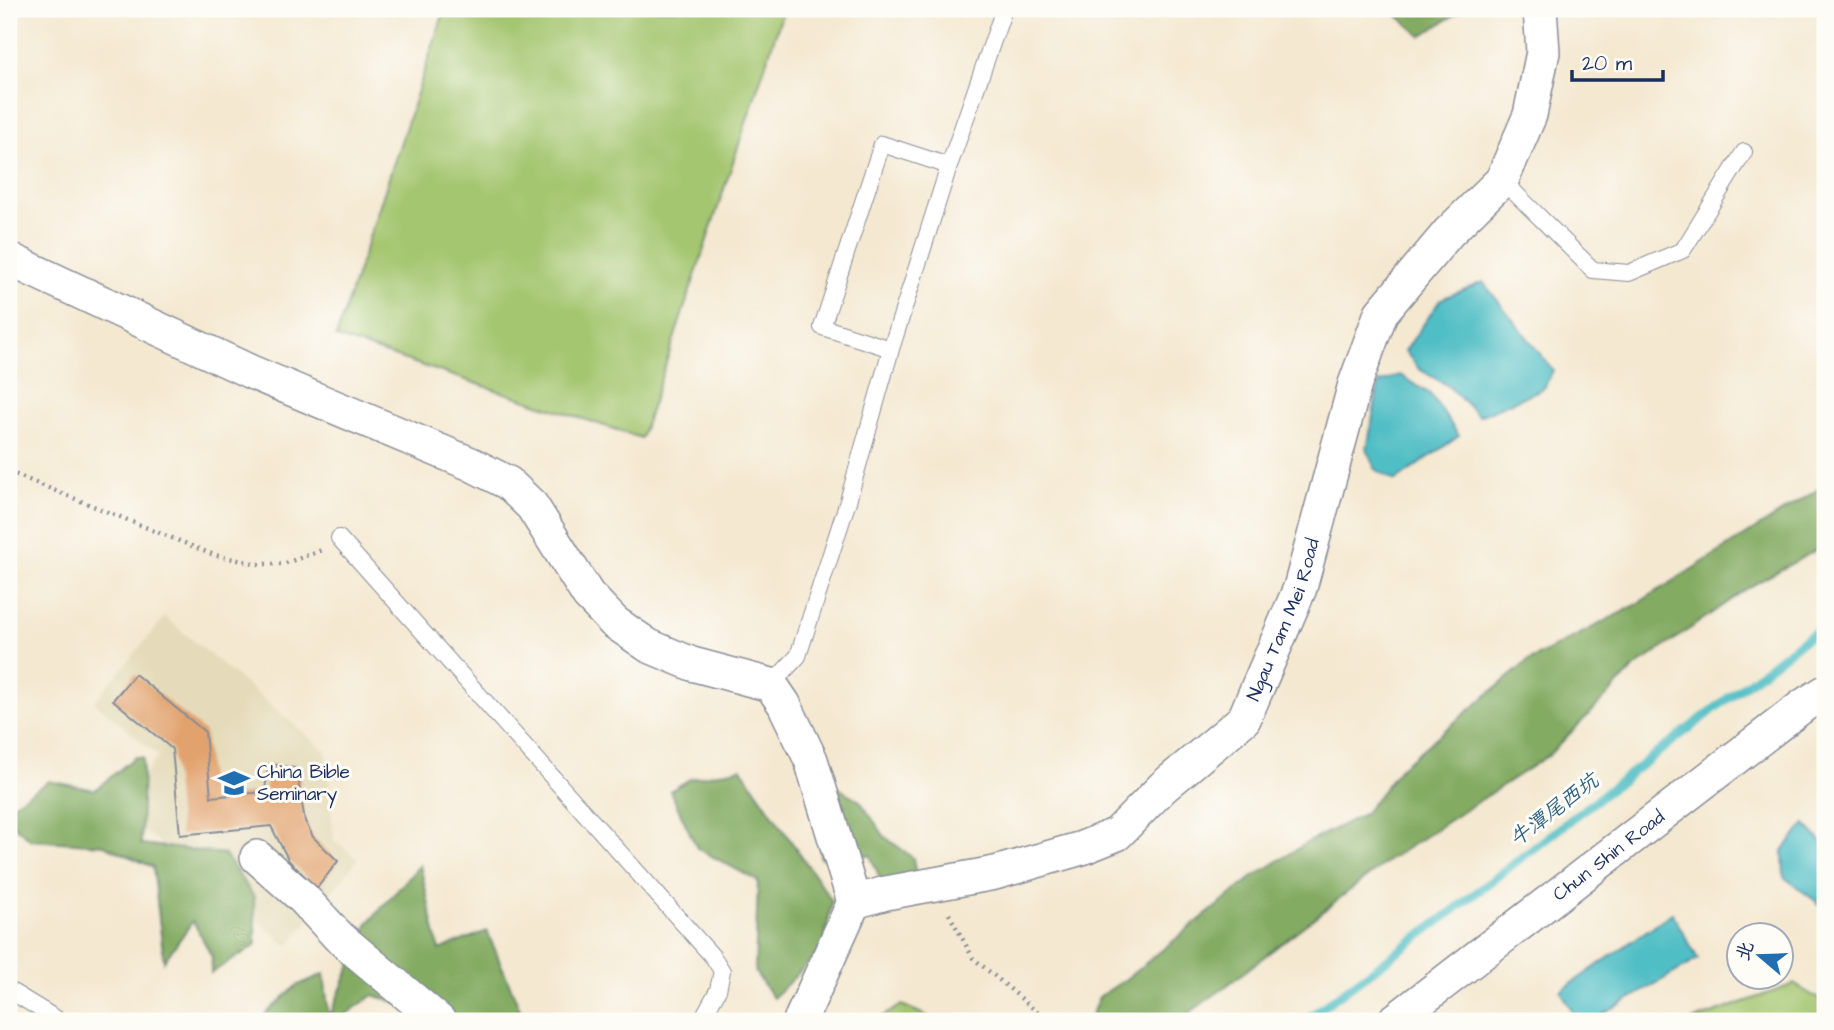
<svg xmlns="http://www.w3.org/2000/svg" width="1834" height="1030" font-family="'Architects Daughter','LXGW WenKai TC',sans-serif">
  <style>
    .built { fill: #e5dbba }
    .green { fill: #a4c66f; stroke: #607a66; stroke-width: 2 }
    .forest { fill: #83ab62; stroke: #4f6d60; stroke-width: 2 }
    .water { fill: #4fbec5; stroke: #357692; stroke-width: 2 }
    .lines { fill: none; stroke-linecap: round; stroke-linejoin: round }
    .stream { stroke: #4fbec5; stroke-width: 9 }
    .building { fill: #e2a26d }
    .lane-casing { stroke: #888c97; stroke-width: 18 }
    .street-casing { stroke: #888c97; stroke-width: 36 }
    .path { stroke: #888c97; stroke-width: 4.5; stroke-dasharray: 2 5; stroke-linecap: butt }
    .lane { stroke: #fff; stroke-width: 16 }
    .street { stroke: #fff; stroke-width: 33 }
    .labels { text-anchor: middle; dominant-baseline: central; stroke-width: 6; stroke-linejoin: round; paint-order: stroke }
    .street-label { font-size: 19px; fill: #1b2f5e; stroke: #fdfcf7 }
    .poi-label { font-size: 19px; fill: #1b2f5e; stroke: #fdfcf7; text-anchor: start }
    .water-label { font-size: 21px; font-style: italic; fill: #2d6182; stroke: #fdfcf7 }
  </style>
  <rect width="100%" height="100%" fill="#fdfcf7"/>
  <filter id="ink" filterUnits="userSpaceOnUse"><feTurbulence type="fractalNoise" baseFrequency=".0143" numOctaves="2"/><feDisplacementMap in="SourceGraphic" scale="14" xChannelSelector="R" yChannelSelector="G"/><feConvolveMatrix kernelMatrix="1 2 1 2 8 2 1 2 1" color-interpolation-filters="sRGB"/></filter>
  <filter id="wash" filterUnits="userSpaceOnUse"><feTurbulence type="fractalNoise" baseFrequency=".00686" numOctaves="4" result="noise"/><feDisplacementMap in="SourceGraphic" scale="28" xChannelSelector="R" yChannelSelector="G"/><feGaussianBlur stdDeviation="1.57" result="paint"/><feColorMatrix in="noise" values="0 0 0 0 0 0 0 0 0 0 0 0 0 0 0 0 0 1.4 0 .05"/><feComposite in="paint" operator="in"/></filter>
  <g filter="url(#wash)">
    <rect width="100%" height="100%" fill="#f4e8d0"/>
    <path class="built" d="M165,617L326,751L334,840L358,859L288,946L117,809L159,756L94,702Z"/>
    <path class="green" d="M445,9H784L641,438L336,337Z
      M1794,984L1825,1003V1021H1692Z
      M902,1005L938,1021H875Z"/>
    <path class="forest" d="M1390,9H1464L1421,36Z
      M1825,485V545L1746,589L1634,668L1549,755L1389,860L1221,990L1178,1021H1089L1099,997L1126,979L1253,877L1308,842L1364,814L1401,767L1528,661L1632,607Z
      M135,757L143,758L141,844L224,854L254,897L256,945L211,973L212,957L193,921L164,961L153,867L104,845L31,840L9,821V806L49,781L95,790Z
      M741,768L832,901L823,949L773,998L755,972L758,881L697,848L670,791L690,779Z
      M822,778L860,801L885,837L913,858L920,904L893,908L870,855L820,858Z
      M420,865L439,950L487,931L525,1021H454L373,995L345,1015L346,1021H258L296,986L324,974L329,1018L368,923Z"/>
    <path class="water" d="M1483,282L1553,370L1544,388L1479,416L1448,386L1419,369L1405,351L1441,299Z
      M1400,375L1430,394L1459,436L1395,481L1375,469L1367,449L1379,383Z
      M1805,824L1825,845V908L1784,877L1783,850Z
      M1672,913L1698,959L1592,1021H1578L1561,991Z"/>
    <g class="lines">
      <path class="stream" d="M1304,1021L1450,913L1806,638L1825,627"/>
    </g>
    <g id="blocks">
      <path class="building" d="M135,674L205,732L211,797L265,792L268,764L301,769L299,786L305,821L313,837L338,861L317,888L289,861L271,826L180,835L172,749L113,700Z"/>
    </g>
  </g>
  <g filter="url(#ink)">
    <use href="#blocks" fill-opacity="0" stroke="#888c97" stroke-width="2"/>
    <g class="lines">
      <g class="lane-casing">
        <path id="lane" d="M1502,180L1593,270L1629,273L1683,250L1744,152
          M891,349L822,327L882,144L949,166
          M339,538L713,957L722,971L718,990L701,1021
          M771,685L798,656L848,501L891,349L949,166L1004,9
          M9,990L60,1021"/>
      </g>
      <g class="street-casing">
        <g id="street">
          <path d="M9,259L251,372L471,464L508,483L532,506L588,595L614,622L649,646L692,664L771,685L784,704L811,760L854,902"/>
          <path d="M257,857L303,898L339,937L439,1021"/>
          <path id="s1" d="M854,902L886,893L995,873L1082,848L1117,834L1163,787L1244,719L1300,588L1355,384L1381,313L1449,232L1502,180L1530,115L1543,52L1540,9"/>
          <path d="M800,1021L854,902"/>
          <path id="s2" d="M1394,1021L1804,705L1825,692"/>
        </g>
      </g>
      <path class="path" d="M9,472L214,555L258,564H283L322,550
        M949,914L973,958L1048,1021"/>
      <use href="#lane" class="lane"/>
      <use href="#street" class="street"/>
    </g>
  </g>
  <defs>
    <g id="university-bare" transform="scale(2.415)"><path d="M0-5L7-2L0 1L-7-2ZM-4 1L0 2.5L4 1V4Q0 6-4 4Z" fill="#1f6fb2" stroke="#fdfcf7" stroke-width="2.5" paint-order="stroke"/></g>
  </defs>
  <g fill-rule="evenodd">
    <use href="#university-bare" x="234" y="783"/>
  </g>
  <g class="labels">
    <g class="street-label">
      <text stroke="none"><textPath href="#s1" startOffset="551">Ngau Tam Mei Road</textPath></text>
      <text stroke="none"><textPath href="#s2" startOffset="271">Chun Shin Road</textPath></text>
    </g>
    <g class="poi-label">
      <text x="257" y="772">China Bible<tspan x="257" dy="22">Seminary</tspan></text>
    </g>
    <g class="water-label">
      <text transform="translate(1554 810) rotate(-37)">牛潭尾西坑</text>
    </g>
  </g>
  <rect width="1834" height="1030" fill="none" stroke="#fdfcf7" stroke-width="35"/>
  <g transform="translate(1760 956) rotate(289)"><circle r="33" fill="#fdfcf7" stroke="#a3aaba" stroke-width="2"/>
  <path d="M0-5L12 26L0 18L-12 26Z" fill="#1f6fb2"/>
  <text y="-10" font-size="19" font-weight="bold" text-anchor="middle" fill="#1b2f5e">北</text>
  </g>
  <path d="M1572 70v10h91v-10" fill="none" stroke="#1b2f5e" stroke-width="3.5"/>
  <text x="1582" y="70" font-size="21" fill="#1b2f5e" stroke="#fdfcf7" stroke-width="5" paint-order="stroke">20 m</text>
</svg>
